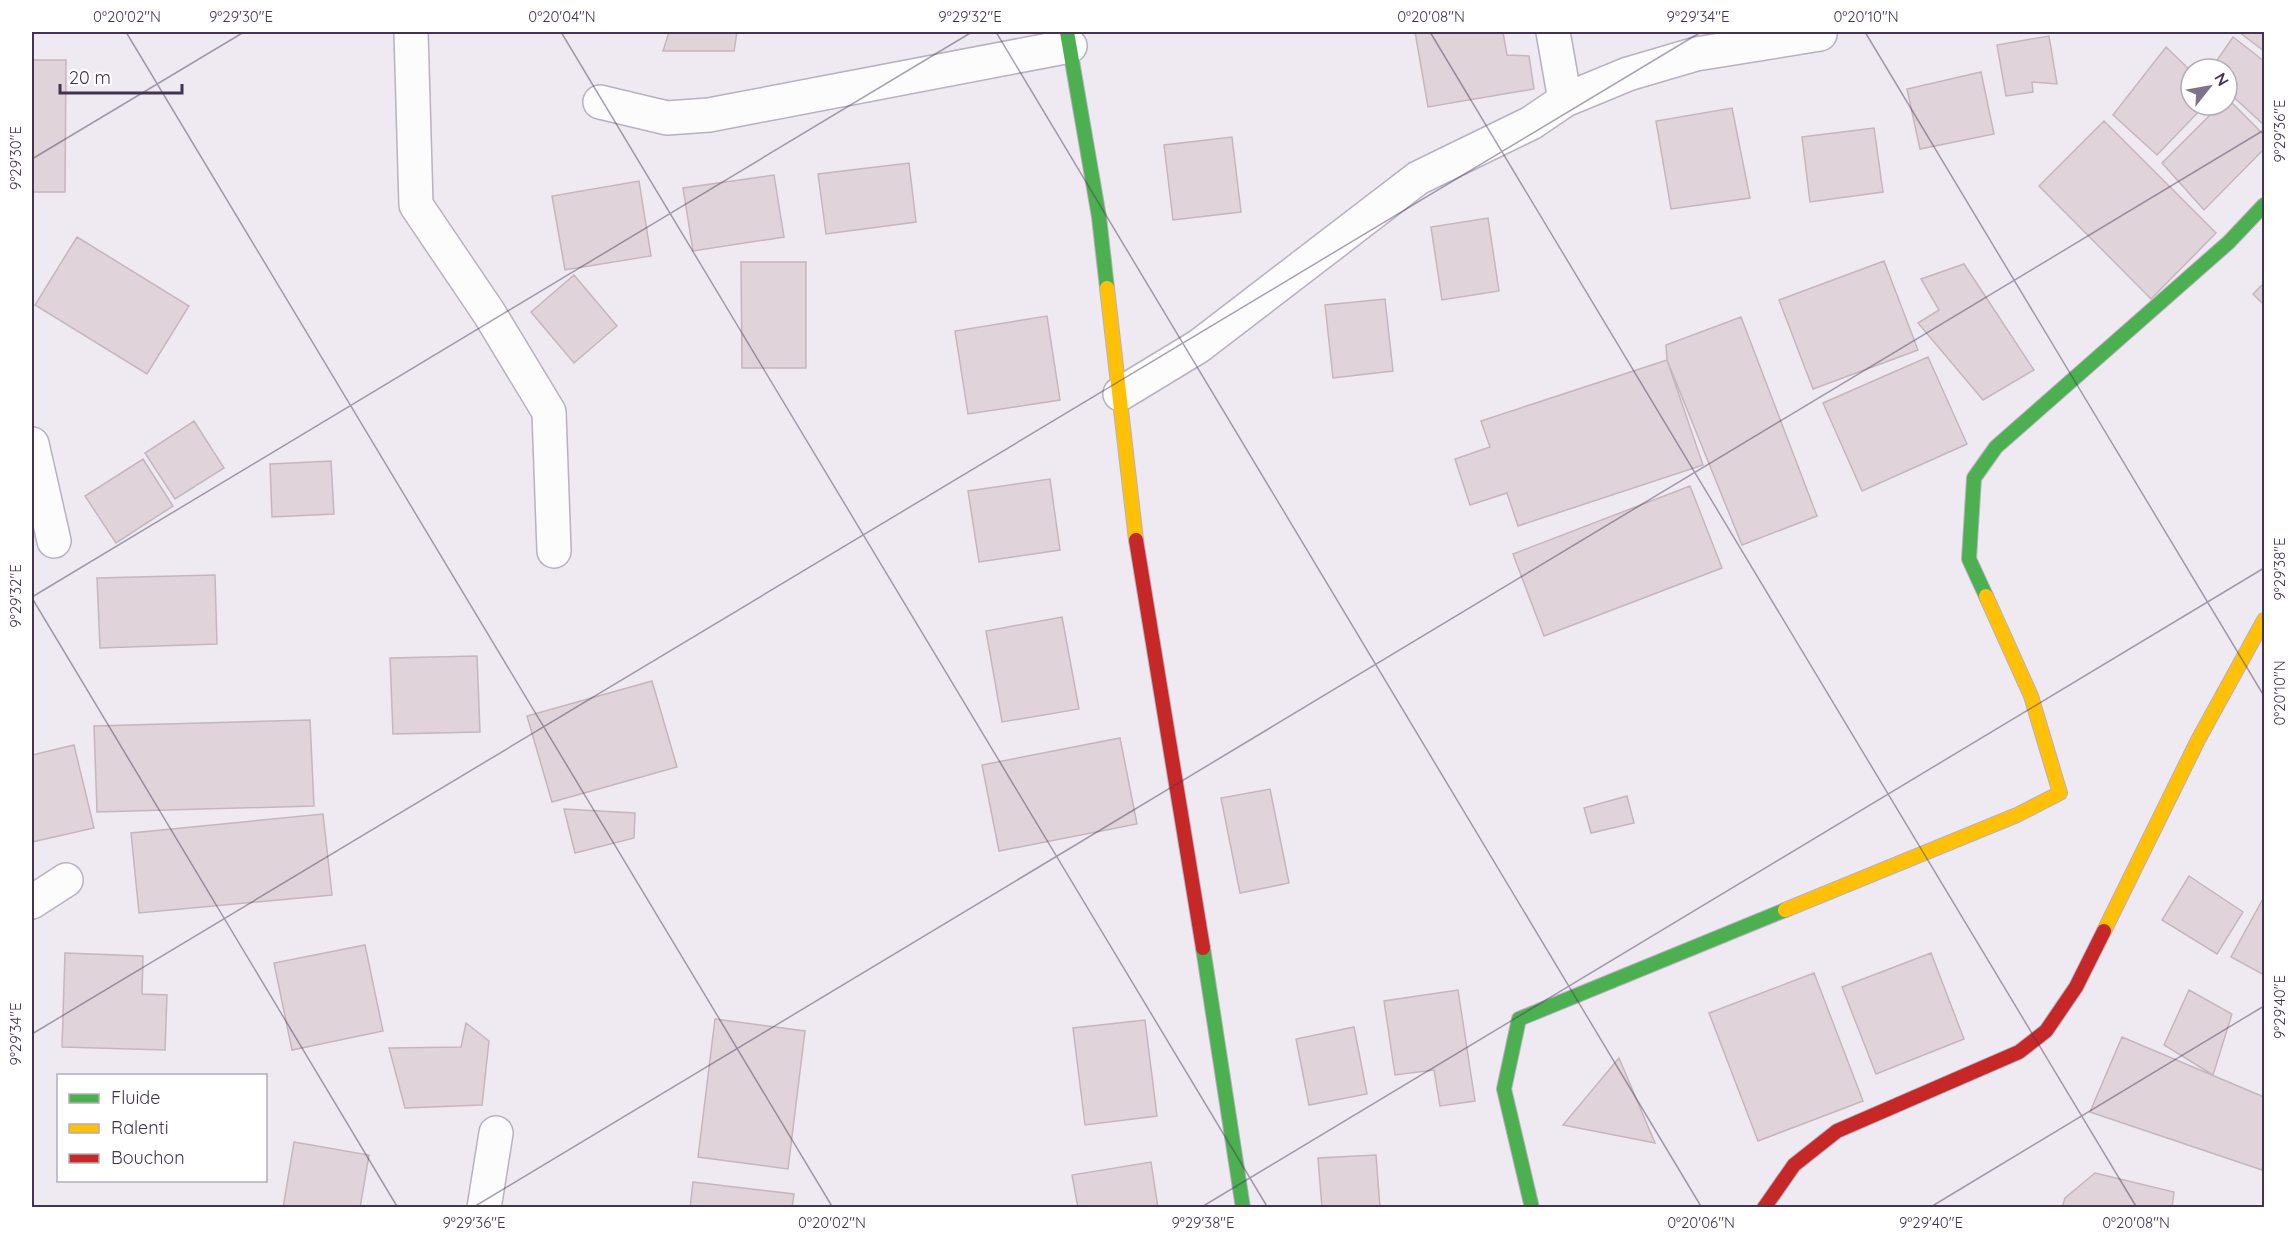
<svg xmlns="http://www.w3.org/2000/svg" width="2296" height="1239" font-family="Quicksand,sans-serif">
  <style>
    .building { fill: #e0d3da; stroke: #c7b5bc; stroke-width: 1.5 }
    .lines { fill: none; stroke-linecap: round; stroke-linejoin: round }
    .street-casing { stroke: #b9b0c0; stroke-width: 36 }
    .fast-casing { stroke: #b9b0c0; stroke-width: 16 }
    .slow-casing { stroke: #b9b0c0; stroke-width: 16 }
    .jam-casing { stroke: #b9b0c0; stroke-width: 16 }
    .street { stroke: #fdfcfd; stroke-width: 33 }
    .fast { stroke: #4caf50; stroke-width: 14 }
    .slow { stroke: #ffc107; stroke-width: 14 }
    .jam { stroke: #c62828; stroke-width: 14 }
    .ticks { fill: none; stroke: #423351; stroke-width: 1.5; stroke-opacity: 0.45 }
    .neatline { fill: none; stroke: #423351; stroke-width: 2 }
    .ticks-label { font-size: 15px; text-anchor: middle; fill: #423351 }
  </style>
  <rect width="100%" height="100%" fill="#efeaf2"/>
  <path class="building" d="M669,32H737L734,51H663Z
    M1415,32H1503L1507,55L1529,56L1534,89L1428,107Z
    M2239,32H2264V51Z
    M2049,36L2057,84L2032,82L2033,92L2006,96L1997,45Z
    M2233,37L2264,61V125L2227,91V69H2211Z
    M2166,47L2191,71V105H2205L2157,155L2113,115Z
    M32,60H66L65,192H32Z
    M1981,72L1994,134L1920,149L1907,89Z
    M2227,98L2264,135V149L2204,210L2162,163L2220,105H2227Z
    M1732,108L1750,198L1671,209L1656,121Z
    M2104,121L2216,233L2151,299L2039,186Z
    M1874,128L1883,192L1810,202L1802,137Z
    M1232,137L1241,212L1173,220L1164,145Z
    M909,163L916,222L826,234L818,174Z
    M774,175L784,237L693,251L683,188Z
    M639,181L651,256L565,270L552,196Z
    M1488,218L1499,291L1442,300L1431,227Z
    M77,237L189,306L147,374L35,305Z
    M1884,261L1918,350L1813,389L1779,300Z
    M741,262H806V368H742Z
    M1964,264L2034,370L1983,400L1918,323L1939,310L1921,279Z
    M574,275L617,326L574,363L531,312Z
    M2264,283V305L2253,294Z
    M1385,299L1393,371L1333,378L1325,305Z
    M1047,316L1060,400L968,414L955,331Z
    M1741,317L1817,516L1742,545L1667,360L1666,345Z
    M1928,357L1967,444L1862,491L1823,403Z
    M1667,360L1703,465L1518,526L1507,493L1470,505L1455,459L1490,447L1481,421Z
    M194,421L224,468L175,499L145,453Z
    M143,459L173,506L116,543L85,496Z
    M331,461L334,514L272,517L270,464Z
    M1050,479L1060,550L979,562L968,491Z
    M1690,486L1722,568L1544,636L1513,554Z
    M215,575L217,644L100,648L97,578Z
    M1062,617L1079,709L1002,722L986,631Z
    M477,656L480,732L393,734L390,658Z
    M652,681L677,767L552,802L527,716Z
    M310,720L314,806L97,812L94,726Z
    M1120,738L1137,824L999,851L982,765Z
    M74,745L94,828L32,842V755Z
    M1270,789L1289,883L1240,893L1221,798Z
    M1627,796L1634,823L1591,833L1584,808Z
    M564,809L635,813L634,838L575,853Z
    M323,814L332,895L139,913L131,833Z
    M2189,876L2243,912L2217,954L2162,920Z
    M2264,897V975L2231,957Z
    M365,945L383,1031L292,1050L274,963Z
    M65,953L143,956L142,994L167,995L165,1050L62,1047Z
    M1931,953L1964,1039L1876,1074L1842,987Z
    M1814,973L1863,1101L1758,1141L1709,1013Z
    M1458,990L1475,1101L1440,1106L1434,1070L1395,1075L1384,1001Z
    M2189,990L2232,1014L2213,1075L2164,1045Z
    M715,1019L805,1031L788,1169L698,1157Z
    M1145,1020L1157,1116L1085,1125L1073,1028Z
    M466,1023L489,1041L482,1105L405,1108L389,1048L461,1047Z
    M1354,1027L1367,1094L1309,1105L1296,1039Z
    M2122,1037L2264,1097V1159L2262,1170L2090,1112Z
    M1619,1058L1655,1143L1563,1125Z
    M294,1142L369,1155L360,1208H283Z
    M1376,1155L1380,1208H1322L1318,1158Z
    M1151,1162L1158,1208H1078L1072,1175Z
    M2095,1173L2174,1192L2172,1208H2062L2065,1198Z
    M693,1182L794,1194L792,1208H690Z"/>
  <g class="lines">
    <g class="street-casing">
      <path id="street" d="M411,32L416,205L489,313L549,412L554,551
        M1553,32L1565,100
        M600,102L667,118L709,115L1070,46
        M1120,394L1199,346L1418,178L1531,123L1565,100L1628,74L1696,54L1820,34
        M32,444L54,541
        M32,902L66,880
        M484,1208L496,1133"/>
    </g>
    <g class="fast-casing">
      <path id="fast" d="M1067,32L1099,217L1107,288
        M1986,596L1969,559L1974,478L1996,447L2229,242L2264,205
        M1203,948L1243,1208
        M1532,1208L1504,1089L1519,1019L1785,910"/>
    </g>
    <g class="slow-casing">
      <path id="slow" d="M1107,288L1136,540
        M1785,910L2017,815L2060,793L2031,696L1986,596
        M2104,931L2198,740L2264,620"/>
    </g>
    <g class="jam-casing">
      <path id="jam" d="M1136,540L1203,948
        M1764,1208L1794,1165L1837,1131L2019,1052L2046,1031L2076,987L2104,931"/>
    </g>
    <use href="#street" class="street"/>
    <use href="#fast" class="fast"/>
    <use href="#slow" class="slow"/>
    <use href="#jam" class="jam"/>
  </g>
  <path class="ticks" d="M126,32L833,1208M561,32L1268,1208M996,32L1702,1208M1430,32L2137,1208M1865,32L2264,696M32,159L244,32M32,597L972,32M32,598L398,1208M32,1034L1701,32M472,1208L2264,130M1200,1208L2264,568M1929,1208L2264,1006"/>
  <rect width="2296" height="1239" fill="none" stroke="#ffffff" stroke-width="66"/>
  <rect x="57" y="1074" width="210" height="108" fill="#ffffff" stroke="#b3adb9" stroke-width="1.5"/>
  <rect x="69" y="1094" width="30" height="9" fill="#4caf50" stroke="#b3adb9" stroke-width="1.5"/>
  <text x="111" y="1104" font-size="18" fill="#423351">Fluide</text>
  <rect x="69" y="1124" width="30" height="9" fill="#ffc107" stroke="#b3adb9" stroke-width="1.5"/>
  <text x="111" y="1134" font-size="18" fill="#423351">Ralenti</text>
  <rect x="69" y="1154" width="30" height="9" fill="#c62828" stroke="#b3adb9" stroke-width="1.5"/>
  <text x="111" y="1164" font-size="18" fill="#423351">Bouchon</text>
  <g transform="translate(2209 87) rotate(59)"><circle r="28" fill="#ffffff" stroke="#b3adb9" stroke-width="1.5"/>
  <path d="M0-4.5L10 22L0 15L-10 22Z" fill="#7f7389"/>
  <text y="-9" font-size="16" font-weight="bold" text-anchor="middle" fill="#423351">N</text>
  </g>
  <path d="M60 84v9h122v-9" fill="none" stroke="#423351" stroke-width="3"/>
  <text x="69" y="84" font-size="18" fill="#423351" stroke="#ffffff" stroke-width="4.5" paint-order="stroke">20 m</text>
  <rect x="33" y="33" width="2230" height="1173" class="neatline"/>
  <g class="ticks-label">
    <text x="127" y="22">0°20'02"N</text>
    <text x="241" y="22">9°29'30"E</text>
    <text x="562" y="22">0°20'04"N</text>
    <text x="970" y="22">9°29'32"E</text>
    <text x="1431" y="22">0°20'08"N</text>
    <text x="1698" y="22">9°29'34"E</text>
    <text x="1866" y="22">0°20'10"N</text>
    <text transform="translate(2280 131) rotate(-90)" y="5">9°29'36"E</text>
    <text transform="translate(16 158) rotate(-90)" y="5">9°29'30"E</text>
    <text transform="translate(2280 569) rotate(-90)" y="5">9°29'38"E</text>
    <text transform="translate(16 596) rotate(-90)" y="5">9°29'32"E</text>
    <text transform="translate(2280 693) rotate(-90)" y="5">0°20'10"N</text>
    <text transform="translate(2280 1007) rotate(-90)" y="5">9°29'40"E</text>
    <text transform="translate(16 1034) rotate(-90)" y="5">9°29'34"E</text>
    <text x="474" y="1228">9°29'36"E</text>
    <text x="832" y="1228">0°20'02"N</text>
    <text x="1203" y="1228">9°29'38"E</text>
    <text x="1701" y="1228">0°20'06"N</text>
    <text x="1931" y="1228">9°29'40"E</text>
    <text x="2136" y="1228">0°20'08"N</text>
  </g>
</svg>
